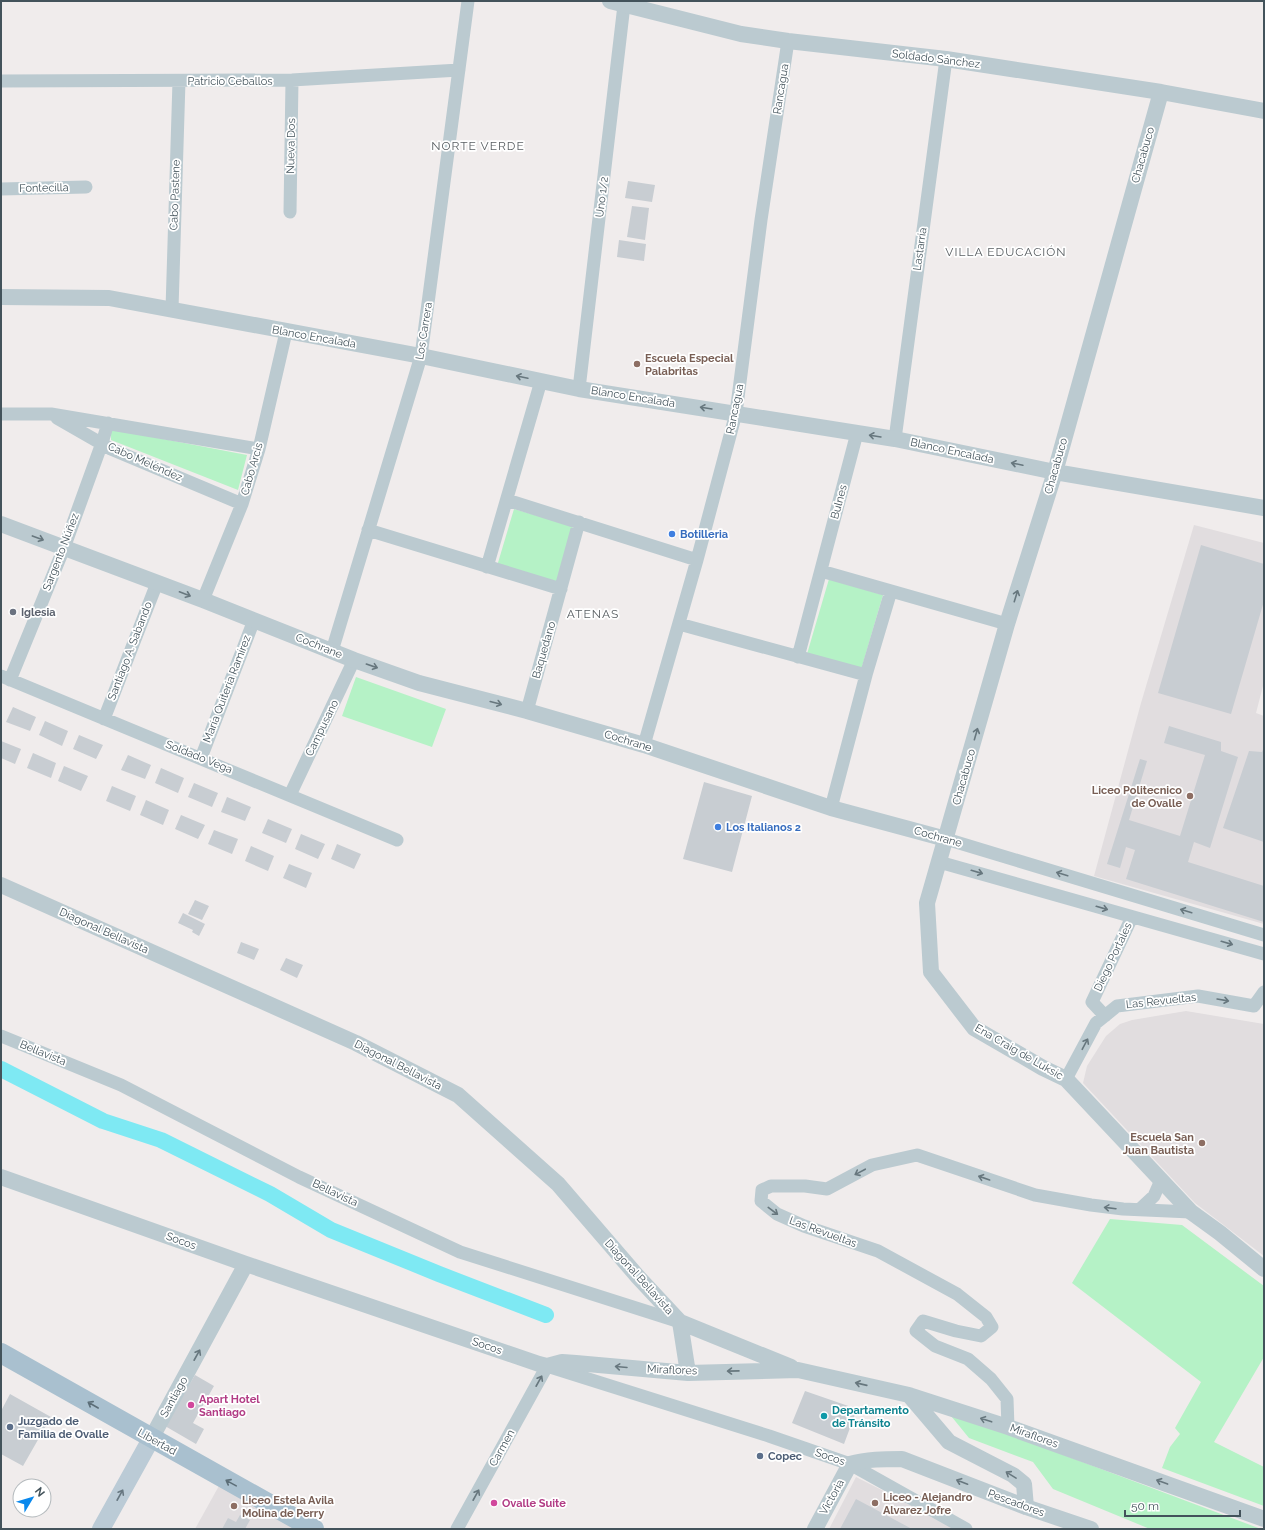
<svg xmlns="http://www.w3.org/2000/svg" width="1265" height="1530" font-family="Raleway,sans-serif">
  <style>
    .education { fill: #e1dddf }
    .green { fill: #b5f2c6 }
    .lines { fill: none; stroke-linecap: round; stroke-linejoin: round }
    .canal { stroke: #7ee9f3; stroke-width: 16 }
    .building { fill: #c8cdd2 }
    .minor { stroke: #bbcad0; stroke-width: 13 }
    .tertiary { stroke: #bbcad0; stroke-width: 16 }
    .secondary { stroke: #bbcbd6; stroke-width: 18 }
    .primary { stroke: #a9c0cf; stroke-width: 20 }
    .oneway { stroke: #67777e }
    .oneway2 { stroke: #5c6e78 }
    .oneway3 { stroke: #677780 }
    .education-dot { fill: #8d6e63; stroke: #fff; stroke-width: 1.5 }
    .shop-dot { fill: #3f7fe0; stroke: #fff; stroke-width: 1.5 }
    .worship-dot { fill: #6b7280; stroke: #fff; stroke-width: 1.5 }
    .hotel-dot { fill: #d1479c; stroke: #fff; stroke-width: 1.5 }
    .culture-dot { fill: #0f9aa8; stroke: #fff; stroke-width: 1.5 }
    .service-dot { fill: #5c6f8a; stroke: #fff; stroke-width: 1.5 }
    .labels { text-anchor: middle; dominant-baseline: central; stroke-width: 3.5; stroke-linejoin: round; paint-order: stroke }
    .street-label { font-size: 11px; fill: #43535b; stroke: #fff }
    .education-label { font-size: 11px; font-weight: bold; fill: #785e54; stroke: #fff; text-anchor: start }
    .shop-label { font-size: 11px; font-weight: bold; fill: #366cbe; stroke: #fff; text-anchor: start }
    .worship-label { font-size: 11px; font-weight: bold; fill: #5b616d; stroke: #fff; text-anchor: start }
    .hotel-label { font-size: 11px; font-weight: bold; fill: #b23c85; stroke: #fff; text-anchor: start }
    .culture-label { font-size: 11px; font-weight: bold; fill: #0d838f; stroke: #fff; text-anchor: start }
    .service-label { font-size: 11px; font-weight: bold; fill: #4e5e75; stroke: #fff; text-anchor: start }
    .neighbourhood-label { font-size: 12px; letter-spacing: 1px; fill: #595e62; stroke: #fff }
  </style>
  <rect width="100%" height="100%" fill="#f0ecec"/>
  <path class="education" d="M1194,525L1264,543V682L1256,713L1264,716V924L1094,876L1141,703Z
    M1186,1011L1264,1024V1256L1195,1203L1083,1083L1087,1066L1106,1036L1120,1024L1132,1020Z
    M856,1477L959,1529H829Z
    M220,1484L301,1529H195Z"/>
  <path class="green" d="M111,429L247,455L238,490L111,440Z
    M514,509L573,526L556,583L497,566Z
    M829,579L883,595L861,670L807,654Z
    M356,677L446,709L432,747L342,716Z
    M1110,1219L1182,1225L1264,1286V1357L1214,1442L1264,1467V1506L1162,1468L1170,1447L1180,1434L1175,1428L1201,1382L1072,1283Z
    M947,1411L1261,1529H1150L1053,1489L1033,1462L969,1438Z"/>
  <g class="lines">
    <path class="canal" d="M1,1069L103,1121L161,1140L270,1194L331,1230L439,1274L546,1315"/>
  </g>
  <path class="building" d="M628,181L655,185L652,202L625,198Z
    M632,206L649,208L645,240L627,237Z
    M619,240L646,244L644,261L617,257Z
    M1201,545L1264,564V601L1231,714L1158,693Z
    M13,707L36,717L30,731L6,722Z
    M45,721L68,731L62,746L39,735Z
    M1169,726L1221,742V751L1238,757L1210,848L1194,842L1188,862L1264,886V922L1126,879L1135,850L1126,847L1120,868L1107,864L1140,759L1147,761L1129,820L1180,836L1205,755L1164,743Z
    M79,735L103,745L96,759L73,749Z
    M1,741L21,749L15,764L1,758Z
    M1264,747V842L1223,828L1249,751L1262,752Z
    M33,753L56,763L51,778L27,768Z
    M128,755L151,765L145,779L121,770Z
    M64,766L88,776L81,791L58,781Z
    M161,768L184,778L178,793L155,783Z
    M704,782L752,796L732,872L683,859Z
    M194,783L218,793L212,807L188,797Z
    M112,786L136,796L130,811L106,801Z
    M227,797L251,807L245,821L221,812Z
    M146,800L169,810L163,825L140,815Z
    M181,815L205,825L198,839L175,829Z
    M268,819L292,829L286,843L262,833Z
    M214,830L238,839L232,854L208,844Z
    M301,834L325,844L318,859L295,849Z
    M337,844L361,854L354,869L331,859Z
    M251,846L274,856L268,871L245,861Z
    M289,864L312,873L306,888L283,878Z
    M195,900L209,906L202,920L188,914Z
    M183,913L205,924L199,936L192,932L193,930L178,923Z
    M241,942L259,949L254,960L237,953Z
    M286,958L303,965L297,978L280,970Z
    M195,1375L214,1386L193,1423L204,1429L196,1444L165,1426Z
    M805,1391L857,1409L844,1444L792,1423Z
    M10,1394L51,1417L23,1466L1,1454V1411Z
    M856,1499L912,1529H840Z
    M240,1515L250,1520L245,1529H222L228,1518L236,1522Z"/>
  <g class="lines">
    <path class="minor" d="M1,81L292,80L459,70
      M1,189L86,187
      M290,212L292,80
      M172,309L179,81
      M579,389L624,5
      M1,414H51L259,449
      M57,418L111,449L242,504
      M895,439L946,59
      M507,500L697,560
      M368,530L561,589
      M487,567L541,381
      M821,571L1007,624
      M203,600L242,504L259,449L286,332
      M679,624L866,675
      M332,651L421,356L468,1
      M798,657L857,433
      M1,676L397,840
      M10,680L64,548L102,443L108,423
      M527,711L579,522
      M104,719L157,583
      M644,745L697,560L736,413L761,220L788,41
      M201,758L254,620
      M290,795L354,660
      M831,808L866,675L891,591
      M946,839L1264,935
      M939,862L1264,954
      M1105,1016L1092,1002L1132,917
      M1,1036L121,1085L299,1177L460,1252L680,1322
      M1066,1079L1096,1023L1117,1006L1198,996L1254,1006L1264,992
      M1139,1210L1154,1196L1161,1180
      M1008,1427L1007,1399L991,1379L968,1359L935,1346L916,1331L923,1321L956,1331L981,1336L992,1327L986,1317L957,1294L878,1251L804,1226L777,1214L761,1201L762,1190L771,1186H805L827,1189L872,1165L917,1155L1035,1195L1091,1205L1123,1209L1191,1212
      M457,1529L547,1366L769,1436L850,1464L966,1529"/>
    <path class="tertiary" d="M610,1L741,34L788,41L946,59L1161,92L1264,111
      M1161,92L1055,472L1007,624L927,903L931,972L974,1028L1043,1068L1066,1079L1191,1212L1220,1233L1264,1269
      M1,297L109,298L421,356L579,389L895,439L1055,472L1264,508
      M1,524L203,600L354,660L419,683L527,711L644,745L831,808L946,839
      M1,885L356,1043L458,1095L558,1184L638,1277L680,1322L688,1373
      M1,1177L246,1264L539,1364L547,1366L562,1362L576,1363L688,1373L798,1370L909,1395L1008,1427L1264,1519
      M680,1322L791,1367
      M909,1395L949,1442L1013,1475L1024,1484L1026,1507
      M151,1439L246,1264
      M815,1529L850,1464C867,1459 884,1459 902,1459L1026,1507L1091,1529"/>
    <path class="secondary" d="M101,1529L151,1439"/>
    <path class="primary" d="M1,1353L314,1529"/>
  </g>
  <defs><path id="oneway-shaft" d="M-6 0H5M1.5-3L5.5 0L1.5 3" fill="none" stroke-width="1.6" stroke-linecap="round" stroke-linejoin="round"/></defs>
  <g class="oneway">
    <use href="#oneway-shaft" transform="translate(522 377) rotate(-168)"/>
    <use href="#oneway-shaft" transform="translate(706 408) rotate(-171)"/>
    <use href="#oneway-shaft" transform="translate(875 436) rotate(-171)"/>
    <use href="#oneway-shaft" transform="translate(1017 464) rotate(-168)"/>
    <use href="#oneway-shaft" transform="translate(38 538) rotate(20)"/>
    <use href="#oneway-shaft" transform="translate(185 594) rotate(21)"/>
    <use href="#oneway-shaft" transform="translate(1016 596) rotate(-73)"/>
    <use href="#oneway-shaft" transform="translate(372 666) rotate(19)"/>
    <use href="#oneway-shaft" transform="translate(496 703) rotate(15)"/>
    <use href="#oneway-shaft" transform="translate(976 734) rotate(-74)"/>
    <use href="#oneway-shaft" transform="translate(977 872) rotate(16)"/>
    <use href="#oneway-shaft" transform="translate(1062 874) rotate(-163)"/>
    <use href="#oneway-shaft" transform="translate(1102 908) rotate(16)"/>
    <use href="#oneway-shaft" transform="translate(1186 911) rotate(-163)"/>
    <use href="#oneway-shaft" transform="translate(1227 943) rotate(16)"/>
    <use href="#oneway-shaft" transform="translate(1223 1000) rotate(10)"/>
    <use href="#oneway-shaft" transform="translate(1085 1044) rotate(-62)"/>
    <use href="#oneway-shaft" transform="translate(860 1172) rotate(152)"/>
    <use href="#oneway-shaft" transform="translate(984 1178) rotate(-161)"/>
    <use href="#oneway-shaft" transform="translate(1110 1208) rotate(-173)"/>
    <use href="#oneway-shaft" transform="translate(773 1211) rotate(37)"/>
    <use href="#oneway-shaft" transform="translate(197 1355) rotate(-61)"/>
    <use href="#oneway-shaft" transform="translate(621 1367) rotate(-175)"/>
    <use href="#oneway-shaft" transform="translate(733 1371) rotate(179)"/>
    <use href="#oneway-shaft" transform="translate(539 1381) rotate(-61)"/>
    <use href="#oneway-shaft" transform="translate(861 1384) rotate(-167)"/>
    <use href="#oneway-shaft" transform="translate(986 1420) rotate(-162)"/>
    <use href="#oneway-shaft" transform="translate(1011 1475) rotate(-148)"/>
    <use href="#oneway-shaft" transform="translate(962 1482) rotate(-159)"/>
    <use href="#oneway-shaft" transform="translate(1162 1482) rotate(-160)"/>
    <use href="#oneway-shaft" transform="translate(476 1495) rotate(-61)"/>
  </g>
  <g class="oneway2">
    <use href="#oneway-shaft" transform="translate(93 1405) rotate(-150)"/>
    <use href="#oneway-shaft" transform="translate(231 1483) rotate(-151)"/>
  </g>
  <use class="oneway3" href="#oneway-shaft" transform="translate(120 1495) rotate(-61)"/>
  <g class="education-dot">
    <circle cx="637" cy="364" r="4"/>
    <circle cx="1190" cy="796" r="4"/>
    <circle cx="1202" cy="1143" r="4"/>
    <circle cx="875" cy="1503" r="4"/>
    <circle cx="234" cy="1506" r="4"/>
  </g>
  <g class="shop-dot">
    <circle cx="672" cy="534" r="4"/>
    <circle cx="718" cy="827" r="4"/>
  </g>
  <circle class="worship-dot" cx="13" cy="612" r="4"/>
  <g class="hotel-dot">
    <circle cx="191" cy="1405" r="4"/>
    <circle cx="494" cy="1503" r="4"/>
  </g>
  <circle class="culture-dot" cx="824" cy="1416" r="4"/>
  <g class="service-dot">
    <circle cx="10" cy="1427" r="4"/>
    <circle cx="760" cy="1456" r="4"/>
  </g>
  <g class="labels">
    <g class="street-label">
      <text transform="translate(936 59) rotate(7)">Soldado Sánchez</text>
      <text x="230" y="81">Patricio Ceballos</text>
      <text transform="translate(781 89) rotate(-81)">Rancagua</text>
      <text transform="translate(291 146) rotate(-89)">Nueva Dos</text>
      <text transform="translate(1143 155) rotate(-74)">Chacabuco</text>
      <text transform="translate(44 188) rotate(-1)">Fontecilla</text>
      <text transform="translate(175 195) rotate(-88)">Cabo Pastene</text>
      <text transform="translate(602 197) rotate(-83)">Uno 1/2</text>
      <text transform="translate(920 249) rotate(-82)">Lastarria</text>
      <text transform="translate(424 331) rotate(-81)">Los Carrera</text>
      <text transform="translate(314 337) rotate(10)">Blanco Encalada</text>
      <text transform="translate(633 397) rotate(9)">Blanco Encalada</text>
      <text transform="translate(735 409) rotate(-79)">Rancagua</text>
      <text transform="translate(952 451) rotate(12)">Blanco Encalada</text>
      <text transform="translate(145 462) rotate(24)">Cabo Meléndez</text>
      <text transform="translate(1056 466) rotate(-74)">Chacabuco</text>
      <text transform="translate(252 469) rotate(-74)">Cabo Arcis</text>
      <text transform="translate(839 502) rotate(-75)">Bulnes</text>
      <text transform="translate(61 552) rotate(-69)">Sargento Núñez</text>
      <text transform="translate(319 646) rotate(22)">Cochrane</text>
      <text transform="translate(544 650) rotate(-74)">Baquedano</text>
      <text transform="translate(130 651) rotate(-69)">Santiago A. Sabando</text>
      <text transform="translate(227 689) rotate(-69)">María Quiteria Ramírez</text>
      <text transform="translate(322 728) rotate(-64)">Campusano</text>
      <text transform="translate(628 741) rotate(17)">Cochrane</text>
      <text transform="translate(199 757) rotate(22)">Soldado Vega</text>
      <text transform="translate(964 777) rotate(-74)">Chacabuco</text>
      <text transform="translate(938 837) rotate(16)">Cochrane</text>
      <text transform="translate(104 931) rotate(24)">Diagonal Bellavista</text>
      <text transform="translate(1113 957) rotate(-65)">Diego Portales</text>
      <text transform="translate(1161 1001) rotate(-6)">Las Revueltas</text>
      <text transform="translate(1019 1052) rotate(30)">Ena Craig de Luksic</text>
      <text transform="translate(43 1053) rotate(22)">Bellavista</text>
      <text transform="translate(398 1065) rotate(27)">Diagonal Bellavista</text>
      <text transform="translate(335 1193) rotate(25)">Bellavista</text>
      <text transform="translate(823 1232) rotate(20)">Las Revueltas</text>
      <text transform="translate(181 1241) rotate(20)">Socos</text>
      <text transform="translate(639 1277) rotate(48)">Diagonal Bellavista</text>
      <text transform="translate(487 1346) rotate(19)">Socos</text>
      <text transform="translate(672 1370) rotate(2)">Miraflores</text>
      <text transform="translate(174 1397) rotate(-61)">Santiago</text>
      <text transform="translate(1034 1436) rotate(20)">Miraflores</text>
      <text transform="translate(157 1442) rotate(29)">Libertad</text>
      <text transform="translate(502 1448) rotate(-61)">Carmen</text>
      <text transform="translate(830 1457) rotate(19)">Socos</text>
      <text transform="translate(832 1497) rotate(-61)">Victoria</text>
      <text transform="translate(1016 1503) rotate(20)">Pescadores</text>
    </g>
    <g class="education-label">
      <text x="645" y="358">Escuela Especial<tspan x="645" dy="13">Palabritas</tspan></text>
      <text x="1182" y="790" text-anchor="end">Liceo Politecnico<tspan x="1182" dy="13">de Ovalle</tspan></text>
      <text x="1194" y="1137" text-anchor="end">Escuela San<tspan x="1194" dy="13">Juan Bautista</tspan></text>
      <text x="883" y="1497">Liceo - Alejandro<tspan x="883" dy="13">Alvarez Jofre</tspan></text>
      <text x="242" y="1500">Liceo Estela Avila<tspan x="242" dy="13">Molina de Perry</tspan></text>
    </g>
    <g class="shop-label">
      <text x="680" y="534">Botilleria</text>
      <text x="726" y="827">Los Italianos 2</text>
    </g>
    <g class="worship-label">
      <text x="21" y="612">Iglesia</text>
    </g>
    <g class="hotel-label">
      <text x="199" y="1399">Apart Hotel<tspan x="199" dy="13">Santiago</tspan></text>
      <text x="502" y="1503">Ovalle Suite</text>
    </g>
    <g class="culture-label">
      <text x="832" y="1410">Departamento<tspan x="832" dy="13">de Tránsito</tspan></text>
    </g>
    <g class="service-label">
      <text x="18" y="1421">Juzgado de<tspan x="18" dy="13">Familia de Ovalle</tspan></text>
      <text x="768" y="1456">Copec</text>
    </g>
    <g class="neighbourhood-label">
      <text x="478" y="146">NORTE VERDE</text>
      <text x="1006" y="252">VILLA EDUCACIÓN</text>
      <text x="593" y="614">ATENAS</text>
    </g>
  </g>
  <rect width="1265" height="1530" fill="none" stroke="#43535b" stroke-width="4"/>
  <g transform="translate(32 1498) rotate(52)"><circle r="19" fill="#ffffff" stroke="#b4babd"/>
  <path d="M0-3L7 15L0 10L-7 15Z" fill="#0988ed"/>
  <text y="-6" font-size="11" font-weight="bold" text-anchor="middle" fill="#43535b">N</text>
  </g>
  <path d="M1125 1510v6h115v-6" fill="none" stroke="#43535b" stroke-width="2"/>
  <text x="1131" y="1510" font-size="12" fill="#43535b" stroke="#ffffff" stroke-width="3" paint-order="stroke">50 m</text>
</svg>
